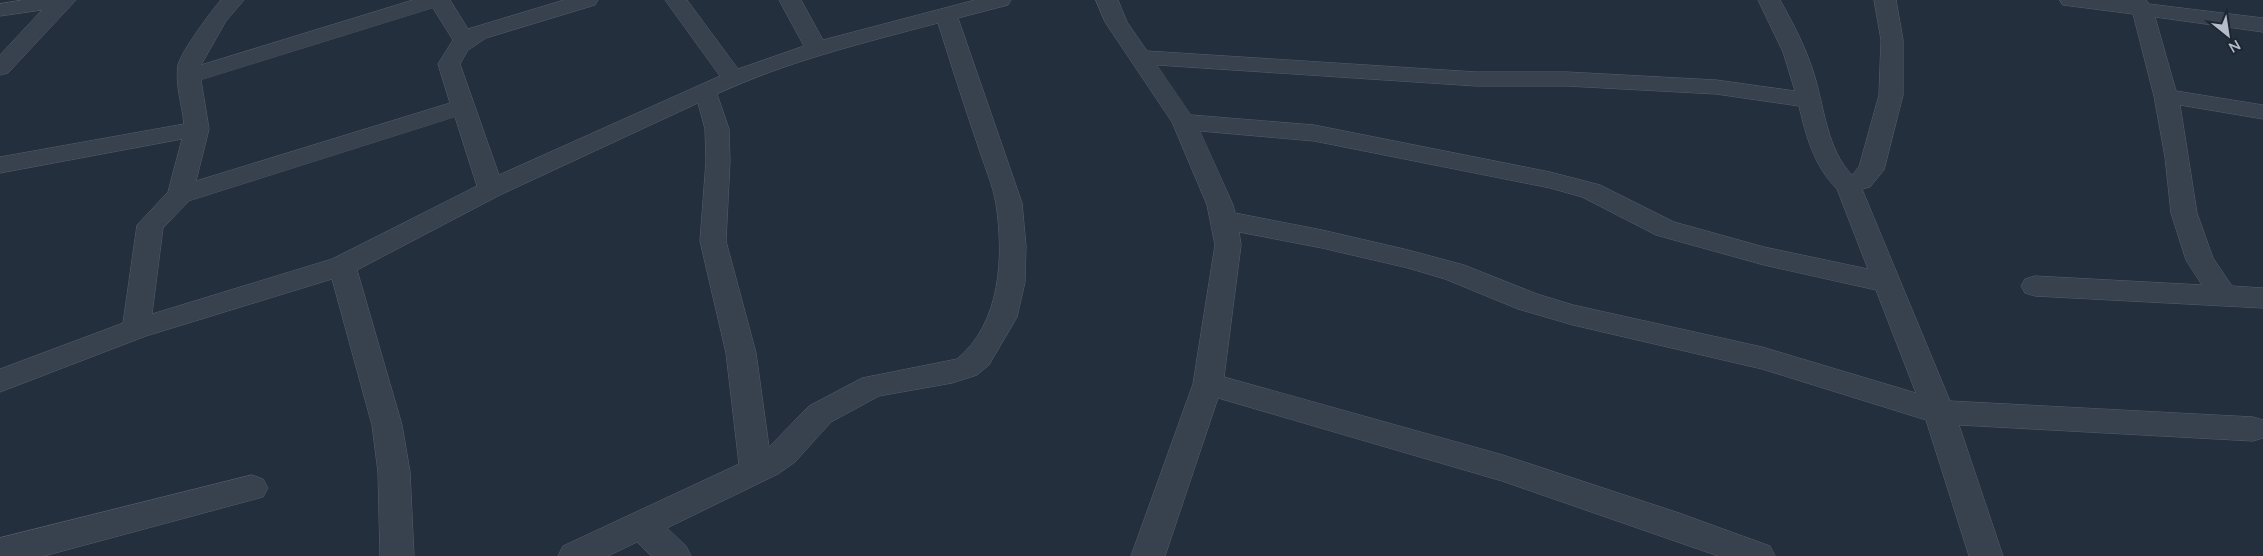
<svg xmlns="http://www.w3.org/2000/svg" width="2263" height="556" font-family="Lato,sans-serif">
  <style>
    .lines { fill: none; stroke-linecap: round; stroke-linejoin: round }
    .minor-casing { stroke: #565f6c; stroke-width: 1 }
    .minor { fill: #38414e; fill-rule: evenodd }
  </style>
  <rect width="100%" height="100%" fill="#242f3e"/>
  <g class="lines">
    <g class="minor-casing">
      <path id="minor" d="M23,0H76L8,73L0,75V55L42,10L0,16V4Z
        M221,0H244L226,21L201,65L413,0H450L468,29L564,0H598L595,5L486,38L468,50L460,64L499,175L720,76L665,0H687L738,69L804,46L779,0H801L823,40L975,0H1011L1008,5L958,18L1022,203L1026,246L1025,282L1017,317L1013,324L989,365L977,375L952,383L879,396L831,422L795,462L778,474L667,528L686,546L691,556H651L637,542L608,556H558L563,546L739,464L726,353L700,241L706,161L705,129L698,103L500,195L357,270L402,425L410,472L414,556H380L378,472L372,425L332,279L146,336L0,392V369L123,323L137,225L168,192L182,139L0,173V157L184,124C182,105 175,84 178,65C181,52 211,11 221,0ZM433,8L453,40L438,64L450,103L196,181L209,129L201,80ZM938,23C951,64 964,105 978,146C984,165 993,185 996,204C1004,257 1001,323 957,359L862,378L809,406L769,447L756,353L726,241L730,161L729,129L717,94C788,61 863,43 938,23ZM455,117L477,186L332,259L152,314L163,228L189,201Z
        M1096,0H1118L1127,22L1147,51L1476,72H1567L1716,80L1795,91L1783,52L1758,0H1780C1793,23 1806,48 1814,74C1824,106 1827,150 1852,175L1859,167L1879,95L1881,40L1874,0H1896L1903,40V95L1884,170L1870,187L1862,189L1950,401L2253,417L2263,420V438L2253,441L1959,425L2003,556H1969L1926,420L1762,369L1573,325L1518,309L1445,279L1408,268L1322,248L1239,232L1241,245L1224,377L1503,455L1679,513L1770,546L1775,556H1718L1502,481L1218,398L1165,556H1131L1193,384L1215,245L1207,205L1172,122L1105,22ZM1157,65L1476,86H1567L1716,94L1799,106C1806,136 1814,166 1837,189L1868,269L1764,247L1674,222L1600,185L1550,172L1314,125L1191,115ZM1200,131L1314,141L1550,188L1582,197L1656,235L1764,265L1876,290L1916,393L1762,347L1573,305L1537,294L1464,265L1408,250L1322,230L1235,213L1233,205Z
        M2060,0H2146L2149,4L2263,18V32L2155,17L2176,91L2263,105V119L2180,105L2197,213L2213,258L2232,286L2263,288V308L2035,296L2025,293L2021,286L2025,279L2035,276L2202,285L2186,260L2171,213L2165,157L2154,96L2133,14L2071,6L2063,5Z
        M252,475L263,479L268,488L263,497L44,556H0V538Z"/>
    </g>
    <use href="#minor" class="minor"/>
  </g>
  <g transform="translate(2228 35) rotate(150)" stroke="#1d2633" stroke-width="4" paint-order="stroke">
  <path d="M0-4L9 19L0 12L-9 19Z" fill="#b4bcc9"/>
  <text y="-8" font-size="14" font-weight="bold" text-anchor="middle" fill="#b4bcc9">N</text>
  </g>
</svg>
